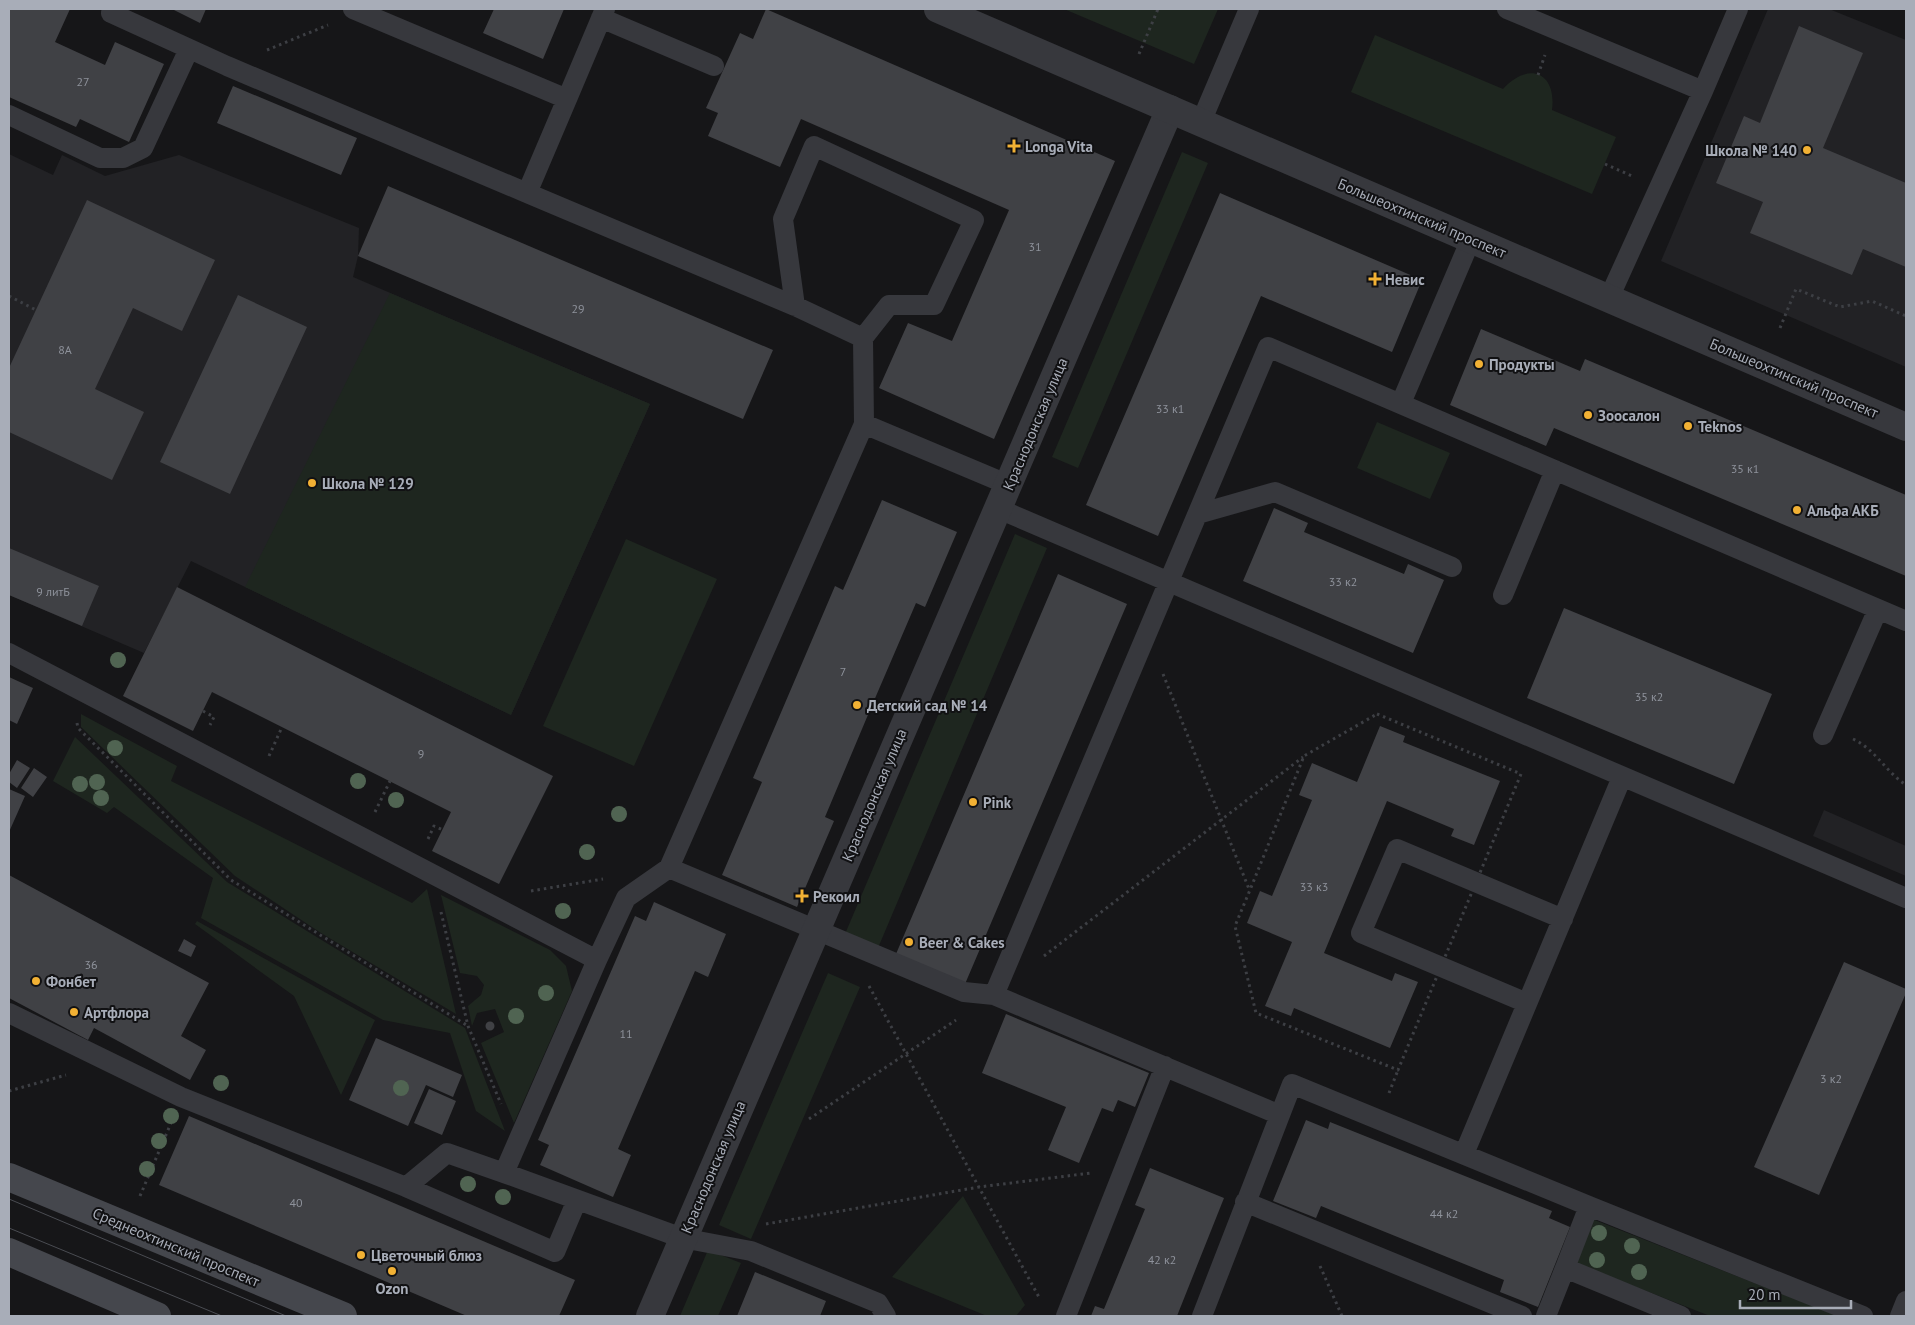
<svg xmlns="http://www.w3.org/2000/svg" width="1915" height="1325" font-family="'PT Sans',sans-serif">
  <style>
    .built { fill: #222225 }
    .green { fill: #1e261f }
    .building { fill: #404145 }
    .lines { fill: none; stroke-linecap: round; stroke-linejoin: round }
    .path { stroke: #3d3f44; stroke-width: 3; stroke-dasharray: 2.5 4; stroke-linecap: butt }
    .service { stroke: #37383d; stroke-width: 20 }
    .minor { stroke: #37383d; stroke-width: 28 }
    .tertiary { stroke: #37383d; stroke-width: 28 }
    .secondary { stroke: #45474d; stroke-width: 28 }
    .tram { stroke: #4a4c52; stroke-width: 1 }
    .tree { fill: #506452 }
    .poi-dot { fill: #f2b134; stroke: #111113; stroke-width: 2 }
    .labels { text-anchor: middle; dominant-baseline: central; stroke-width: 4; stroke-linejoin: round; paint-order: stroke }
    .number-label { font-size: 12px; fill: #8e929b }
    .poi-label { font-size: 15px; font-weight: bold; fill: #a8adb8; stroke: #111113; text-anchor: start }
    .street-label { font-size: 15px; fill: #a8adb8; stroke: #111113 }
  </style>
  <rect width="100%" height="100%" fill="#161618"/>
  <path class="built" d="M1768,9H1829L1906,40V367L1661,261Z
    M9,154L53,175L62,155L105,176L179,155L359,228L358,256L353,277L650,404L511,715L191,561L144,653L9,595Z
    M1824,810L1906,846V876L1813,836Z"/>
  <path class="green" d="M1064,9H1218L1194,64Z
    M1375,35L1503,89C1528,61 1557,72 1552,110L1616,137L1592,194L1351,92Z
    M1182,152L1208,163L1078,468L1052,457Z
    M390,293L650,404L511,715L245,587Z
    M1377,422L1450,453L1430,499L1357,468Z
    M1015,534L1047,548L878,948L845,934Z
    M626,539L717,579L634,766L543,726Z
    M81,714L177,766L171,781L412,903L427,889L456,1014L321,933L235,876L81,727Z
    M75,737L227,882L465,1028L505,1131L476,1111L450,1033L383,1020L201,918L213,878L114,807L107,813L53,781Z
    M441,895L550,950L566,966L572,991L514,1123L481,1043L504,1032L495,1009L477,1013L472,1026L468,1006L481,995L484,985L477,976L460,973Z
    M197,921L375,1020L341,1095L294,996L195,924Z
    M828,973L860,987L751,1239L719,1225Z
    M963,1196L1025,1305L1016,1316H987L892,1277Z
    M1592,1219L1838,1316H1710L1575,1263Z
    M708,1250L741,1263L718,1316H680Z"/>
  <path class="building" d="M9,9H70L55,42L105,65L115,42L164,64L129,142L80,119L76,127L9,97Z
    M175,9H206L200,23L174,10Z
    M494,9H564L543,59L483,33Z
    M766,9L1115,161L994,439L879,388L908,323L952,341L1009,210L801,119L780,167L708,136L718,113L706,108L740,33L753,39Z
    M1799,26L1863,53L1823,148L1906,183V267L1863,249L1852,275L1750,233L1763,202L1716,183L1744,116L1760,123Z
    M233,86L357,138L341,175L217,123Z
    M388,186L773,350L743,419L358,256Z
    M1220,193L1422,280L1392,352L1261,296L1158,536L1086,505Z
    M87,200L215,260L182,331L133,308L95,389L144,412L112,480L9,432V368Z
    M238,295L307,327L230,494L160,462Z
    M1481,329L1580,371L1585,359L1906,495V576L1554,428L1546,446L1450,405Z
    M882,500L957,532L925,607L916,603L870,710L825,817L834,821L797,907L722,875L762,782L753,778L835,586L843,590Z
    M1274,508L1308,523L1304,532L1404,574L1408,564L1444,580L1413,653L1243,581Z
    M9,548L99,586L82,626L9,595Z
    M1058,574L1127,604L965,984L896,954Z
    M177,587L553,776L499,884L432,851L451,812L212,692L193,731L123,696Z
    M1564,608L1772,694L1734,784L1527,698Z
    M9,677L33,688L17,724L9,720Z
    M1380,726L1405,736L1403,742L1500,781L1474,845L1451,836L1454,829L1387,801L1324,953L1392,981L1395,973L1418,982L1390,1048L1294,1008L1291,1016L1265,1006L1292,942L1247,923L1260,891L1272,896L1312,800L1299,795L1312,763L1357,782Z
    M17,760L30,768L17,788L9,782V774Z
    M34,768L47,777L33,797L21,788Z
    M9,789L25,796L9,832Z
    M9,875L209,983L181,1036L206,1050L190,1080L94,1028L88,1040L9,998Z
    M654,902L726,934L708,977L695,971L618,1149L631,1155L613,1197L540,1165L549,1145L538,1140L635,916L646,921Z
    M184,939L196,946L191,957L178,951Z
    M1844,962L1906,989V993L1819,1195L1754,1167Z
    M1006,1014L1149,1073L1135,1107L1118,1100L1113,1112L1102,1108L1079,1163L1048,1150L1066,1107L982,1073Z
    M485.5 1026a4.5 4.5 0 1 1 9 0a4.5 4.5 0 1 1-9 0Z
    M376,1038L462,1075L453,1097L426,1085L408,1126L349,1100Z
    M429,1089L456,1101L442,1135L414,1123Z
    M189,1116L575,1280L559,1316H467L159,1185Z
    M1306,1120L1328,1129L1330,1122L1552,1211L1549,1218L1570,1227L1538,1307L1500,1292L1504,1280L1484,1272L1321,1206L1316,1218L1273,1201Z
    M1150,1168L1224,1198L1177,1316H1091L1095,1306L1104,1309L1145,1209L1135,1205Z
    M755,1272L826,1301L820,1316H737Z"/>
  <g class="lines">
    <path class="path" d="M267,50L328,25
      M1139,54L1158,9
      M1538,75L1545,55
      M1605,164L1632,176
      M9,296L36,310
      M1780,328L1796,289L1840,307L1872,301L1906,316
      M1163,674L1249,889
      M203,711L214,717L210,725
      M1377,714L1521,774L1398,1070L1256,1013L1235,926L1250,890L1304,756Z
      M77,723L78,728L231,880L468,1026
      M1853,739C1875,749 1886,772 1906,785
      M269,756L282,727
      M375,812L390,781
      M428,839L434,826L443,830
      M531,891L603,879
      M441,912L468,1026L501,1104
      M1044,956L1303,757
      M869,986L1040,1299
      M9,1091L66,1075
      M1389,1093L1398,1070
      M809,1119L956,1020
      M140,1196L171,1123
      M766,1224L979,1187L1091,1173
      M1320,1266L1342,1316"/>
    <path class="service" d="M113,9L111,13L227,66L527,193L567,99
      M353,9L567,99L605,9
      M1507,9L1703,91L1609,298
      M601,18L714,66
      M1703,91L1738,9
      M9,115L100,158H123L143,148L189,49
      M1201,122L1249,9
      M527,193L795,306L863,338L864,424
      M795,306L783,219L814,146L974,220L934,305H889L863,338
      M1401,403L1471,239
      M999,509L1906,898
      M1198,514L1275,492L1452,567
      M1503,595L1555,470
      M9,653L597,960L626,898L669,868L964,992L994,995L1280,1115L1292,1084L1589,1206L1565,1268L1681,1316
      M1823,735L1878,609
      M669,868L864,424L1009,485
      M597,960L504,1173L682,1238L751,1251L878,1303L886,1316
      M994,995L1268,347L1906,621
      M1527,1003L1361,933L1397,849L1563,919
      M9,1013L181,1097L406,1187L447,1153L504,1173
      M1464,1154L1622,777
      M406,1187L555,1252L577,1200
      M1245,1202L1522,1316
      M1589,1206L1863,1316
      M1066,1316L1165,1066
      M1202,1316L1280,1115
      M1546,1316L1565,1268
      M1900,1316L1906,1301"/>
    <path class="minor" d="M650,1316L1170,109"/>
    <path class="tertiary" d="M938,9L1906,427"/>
    <path class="secondary" d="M9,1177L343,1316
      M9,1252L157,1316"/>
    <path class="tram" d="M9,1199L286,1316
      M9,1228L222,1316"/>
  </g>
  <g class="tree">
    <circle cx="118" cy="660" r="8"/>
    <circle cx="115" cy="748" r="8"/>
    <circle cx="358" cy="781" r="8"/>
    <circle cx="97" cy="782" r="8"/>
    <circle cx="80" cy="784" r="8"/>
    <circle cx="101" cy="798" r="8"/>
    <circle cx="396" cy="800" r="8"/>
    <circle cx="619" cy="814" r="8"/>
    <circle cx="587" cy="852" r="8"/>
    <circle cx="563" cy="911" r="8"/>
    <circle cx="546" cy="993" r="8"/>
    <circle cx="516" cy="1016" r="8"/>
    <circle cx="221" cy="1083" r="8"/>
    <circle cx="401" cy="1088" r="8"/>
    <circle cx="171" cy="1116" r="8"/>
    <circle cx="159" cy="1141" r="8"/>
    <circle cx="147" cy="1169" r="8"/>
    <circle cx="468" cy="1184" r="8"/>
    <circle cx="503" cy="1197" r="8"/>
    <circle cx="1599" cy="1233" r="8"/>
    <circle cx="1632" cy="1246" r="8"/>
    <circle cx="1597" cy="1260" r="8"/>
    <circle cx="1639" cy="1272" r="8"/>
  </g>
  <g class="poi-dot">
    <path d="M1011.5 138.5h5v5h5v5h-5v5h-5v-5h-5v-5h5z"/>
    <circle cx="1807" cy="150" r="5"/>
    <path d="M1372.5 271.5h5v5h5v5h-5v5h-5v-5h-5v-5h5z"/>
    <circle cx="1479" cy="364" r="5"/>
    <circle cx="1588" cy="415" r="5"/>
    <circle cx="1688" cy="426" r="5"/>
    <circle cx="312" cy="483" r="5"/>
    <circle cx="1797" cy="510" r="5"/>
    <circle cx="857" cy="705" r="5"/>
    <circle cx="973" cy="802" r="5"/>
    <path d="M799.5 888.5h5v5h5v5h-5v5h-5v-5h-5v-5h5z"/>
    <circle cx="909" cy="942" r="5"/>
    <circle cx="36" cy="981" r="5"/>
    <circle cx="74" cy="1012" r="5"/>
    <circle cx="361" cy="1255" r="5"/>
    <circle cx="392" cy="1271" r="5"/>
  </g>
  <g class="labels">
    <g class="number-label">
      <text x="83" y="81">27</text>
      <text x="1035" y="246">31</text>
      <text x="578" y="308">29</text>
      <text x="65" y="349">8А</text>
      <text x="1170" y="408">33 к1</text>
      <text x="1745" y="468">35 к1</text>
      <text x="1343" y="581">33 к2</text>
      <text x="53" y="591">9 литБ</text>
      <text x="843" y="671">7</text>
      <text x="1649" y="696">35 к2</text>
      <text x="421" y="753">9</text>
      <text x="1314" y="886">33 к3</text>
      <text x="91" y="964">36</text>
      <text x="626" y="1033">11</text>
      <text x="1831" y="1078">3 к2</text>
      <text x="296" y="1202">40</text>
      <text x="1444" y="1213">44 к2</text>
      <text x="1162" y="1259">42 к2</text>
    </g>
    <g class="poi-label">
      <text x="1025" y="146">Longa Vita</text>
      <text x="1797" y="150" text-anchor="end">Школа № 140</text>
      <text x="1385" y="279">Невис</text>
      <text x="1489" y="364">Продукты</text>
      <text x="1598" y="415">Зоосалон</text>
      <text x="1698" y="426">Teknos</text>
      <text x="322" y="483">Школа № 129</text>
      <text x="1807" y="510">Альфа АКБ</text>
      <text x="867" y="705">Детский сад № 14</text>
      <text x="983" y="802">Pink</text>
      <text x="813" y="896">Рекоил</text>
      <text x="919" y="942">Beer &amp; Cakes</text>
      <text x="46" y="981">Фонбет</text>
      <text x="84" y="1012">Артфлора</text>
      <text x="371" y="1255">Цветочный блюз</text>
      <text x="392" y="1288" text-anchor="middle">Ozon</text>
    </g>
    <g class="street-label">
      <text transform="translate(1422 218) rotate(23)">Большеохтинский проспект</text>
      <text transform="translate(1794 378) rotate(23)">Большеохтинский проспект</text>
      <text transform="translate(1035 424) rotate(-67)">Краснодонская улица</text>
      <text transform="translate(874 795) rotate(-67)">Краснодонская улица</text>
      <text transform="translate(713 1167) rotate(-67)">Краснодонская улица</text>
      <text transform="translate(176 1247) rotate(23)">Среднеохтинский проспект</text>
    </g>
  </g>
  <rect width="1915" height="1325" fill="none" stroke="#a8adb8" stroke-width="20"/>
  <path d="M1740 1300v8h111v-8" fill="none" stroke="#a8adb8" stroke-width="2.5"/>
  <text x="1748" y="1300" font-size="15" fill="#a8adb8" stroke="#111113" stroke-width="4" paint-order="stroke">20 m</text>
</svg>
